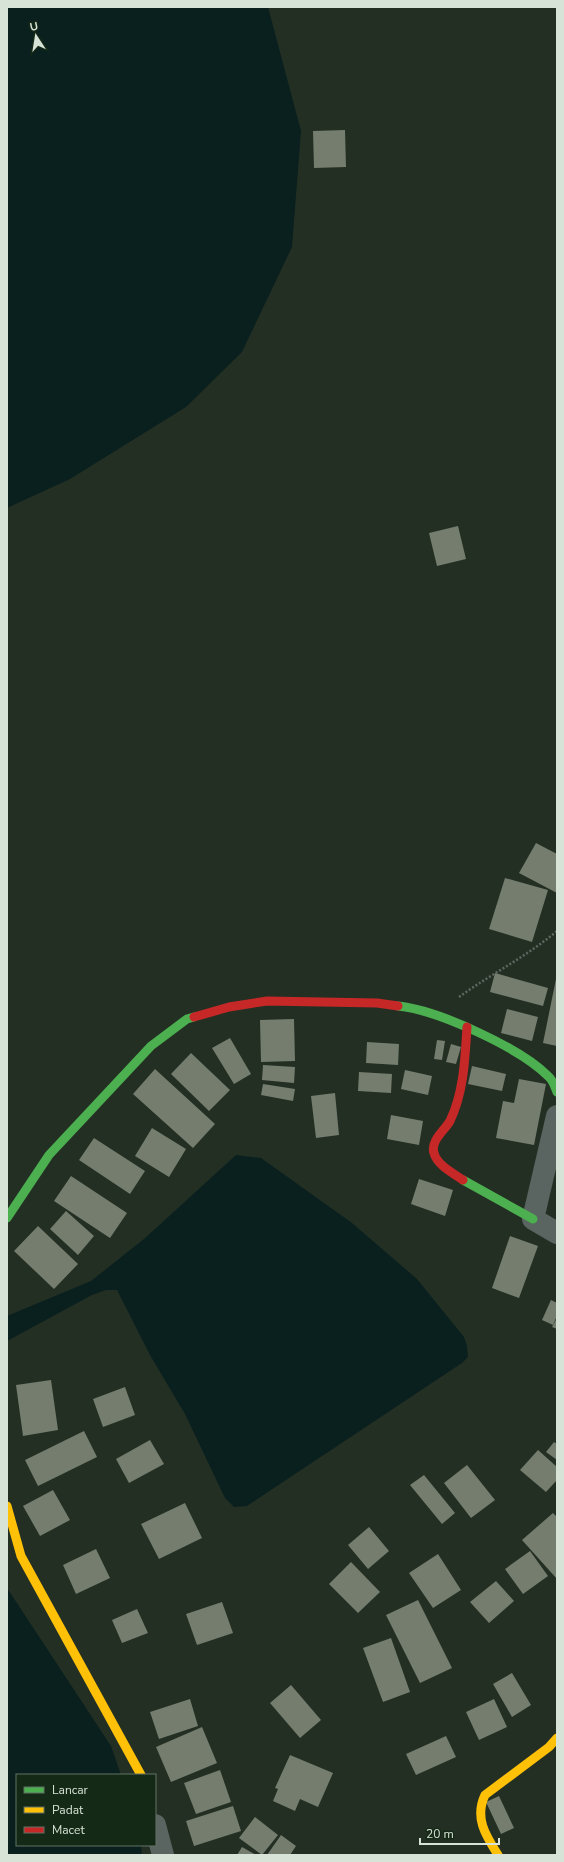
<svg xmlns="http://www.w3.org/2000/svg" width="564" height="1862" font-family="'Nunito Sans',sans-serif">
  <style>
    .water { fill: #09201f }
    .building { fill: #747d6e }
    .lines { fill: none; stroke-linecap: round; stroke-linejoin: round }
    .path { stroke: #5e6761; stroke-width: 2.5; stroke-dasharray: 2 2; stroke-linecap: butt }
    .street { stroke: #5a6460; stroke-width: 22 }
    .fast { stroke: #4caf50; stroke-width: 9 }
    .slow { stroke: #ffc107; stroke-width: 9 }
    .jam { stroke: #c62828; stroke-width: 9 }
  </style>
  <rect width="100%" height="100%" fill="#242f24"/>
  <path class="water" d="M7,7H268L301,131L292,247L242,352L186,407L70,479L7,508Z
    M236,1155L261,1158L352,1223L417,1279L464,1337L467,1346L468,1357L462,1363L247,1506L234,1507L225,1498L185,1414L150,1355L117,1290H106L92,1295L7,1341V1316L91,1281L144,1239Z
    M7,1588L111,1746L121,1775H17V1845H141L142,1855H7Z"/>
  <path class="building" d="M345,130L346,167L314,168L313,131Z
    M458,526L466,559L437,566L429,533Z
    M536,843L557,854V893L519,873Z
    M505,878L548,890L532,942L489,929Z
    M495,973L548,988L543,1006L490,992Z
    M557,974V1046L543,1043Z
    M507,1009L538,1017L532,1041L501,1033Z
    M294,1019L295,1061L261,1062L260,1020Z
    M230,1038L251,1074L234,1084L212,1048Z
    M437,1040L445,1041L442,1060L434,1059Z
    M367,1042L399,1044L398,1065L366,1063Z
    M451,1044L461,1047L456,1064L446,1062Z
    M191,1053L230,1090L209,1111L171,1074Z
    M263,1065L295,1067L294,1083L262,1080Z
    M472,1066L506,1074L502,1091L468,1084Z
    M155,1069L215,1124L193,1148L133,1094Z
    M405,1070L432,1076L428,1095L401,1089Z
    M359,1072L392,1074L391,1093L358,1091Z
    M519,1079L546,1084L534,1145L496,1138L503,1101L514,1103Z
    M263,1084L295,1089L293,1101L261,1095Z
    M335,1093L339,1135L316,1138L311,1096Z
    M391,1115L423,1121L419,1145L387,1139Z
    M152,1128L186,1149L169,1177L135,1156Z
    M94,1138L145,1171L130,1194L79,1160Z
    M71,1176L127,1213L110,1238L54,1201Z
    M419,1179L453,1190L445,1216L411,1204Z
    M66,1211L94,1236L78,1255L50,1229Z
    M38,1226L78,1264L54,1289L14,1251Z
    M510,1236L538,1246L519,1298L492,1288Z
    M551,1300L557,1303V1316L553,1325L542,1320Z
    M557,1318V1329L552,1327Z
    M51,1380L58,1430L23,1436L16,1385Z
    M125,1387L135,1415L103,1427L93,1399Z
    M84,1431L97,1457L38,1486L25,1460Z
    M150,1440L164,1464L129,1483L116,1459Z
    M554,1442L557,1444V1460L546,1452Z
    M538,1450L557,1467V1480L546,1492L520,1470Z
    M467,1465L495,1500L471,1518L444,1483Z
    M424,1475L455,1513L442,1524L410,1485Z
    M53,1490L70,1520L40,1536L23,1506Z
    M185,1503L202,1538L159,1559L141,1524Z
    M553,1513L557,1517V1579L522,1540Z
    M369,1527L389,1551L368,1569L348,1545Z
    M96,1549L110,1578L76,1594L63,1565Z
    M530,1551L548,1576L523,1594L505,1569Z
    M438,1554L461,1590L433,1608L409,1573Z
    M351,1562L380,1592L358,1613L329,1584Z
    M496,1581L514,1601L489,1623L470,1602Z
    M418,1600L452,1668L420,1683L386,1615Z
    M222,1602L233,1633L197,1645L186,1614Z
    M137,1609L148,1633L122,1643L112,1620Z
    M391,1638L410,1692L383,1702L363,1648Z
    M512,1673L531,1705L512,1717L493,1684Z
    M291,1685L321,1720L300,1738L270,1703Z
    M190,1699L198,1726L159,1739L150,1712Z
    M494,1699L507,1727L479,1740L466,1712Z
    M202,1727L217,1763L171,1782L156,1747Z
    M446,1736L456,1757L416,1775L406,1754Z
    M290,1755L333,1773L318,1807L300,1799L295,1811L273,1801L278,1789L275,1788Z
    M220,1770L231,1802L196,1814L184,1783Z
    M499,1796L514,1828L501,1834L486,1802Z
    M233,1806L241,1831L194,1846L186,1821Z
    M255,1817L278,1835L262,1855L239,1838Z
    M281,1835L296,1846L290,1855H267Z
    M242,1847L256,1855H237Z"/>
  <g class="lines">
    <path class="path" d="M459,997C491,974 526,957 557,931"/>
    <path class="street" d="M557,1116L533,1219L557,1233
      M155,1825L163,1855"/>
    <path class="fast" d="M398,1006C438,1010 520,1048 548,1076C553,1080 555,1087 557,1092
      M463,1180L533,1219
      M7,1218L49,1155L151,1046L187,1019L194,1017"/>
    <path class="slow" d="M7,1506L21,1556L141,1775
      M498,1855C486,1836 474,1818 485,1795L549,1747L557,1738"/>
    <path class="jam" d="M194,1017L229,1007L267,1001L377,1003L398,1006
      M463,1180C453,1173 437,1165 434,1153C430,1141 445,1130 450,1121C464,1092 465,1058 467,1027"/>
  </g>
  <rect width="564" height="1862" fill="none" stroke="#d7e3d7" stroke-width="16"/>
  <rect x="16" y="1774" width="140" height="72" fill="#152917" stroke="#637364"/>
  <rect x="24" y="1787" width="20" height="6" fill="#4caf50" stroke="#637364"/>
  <text x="52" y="1794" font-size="12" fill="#d7e3d7">Lancar</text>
  <rect x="24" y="1807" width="20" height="6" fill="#ffc107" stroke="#637364"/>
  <text x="52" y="1814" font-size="12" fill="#d7e3d7">Padat</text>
  <rect x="24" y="1827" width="20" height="6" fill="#c62828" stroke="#637364"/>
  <text x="52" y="1834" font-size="12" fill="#d7e3d7">Macet</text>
  <g transform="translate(36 36) rotate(348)" stroke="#152917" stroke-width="3" paint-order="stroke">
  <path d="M0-3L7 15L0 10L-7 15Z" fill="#d7e3d7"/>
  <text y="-6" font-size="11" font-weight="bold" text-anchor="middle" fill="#d7e3d7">U</text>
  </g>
  <path d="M420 1838v6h79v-6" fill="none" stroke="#d7e3d7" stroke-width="2"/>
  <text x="426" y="1838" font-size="12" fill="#d7e3d7" stroke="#152917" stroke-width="3" paint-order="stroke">20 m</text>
</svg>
